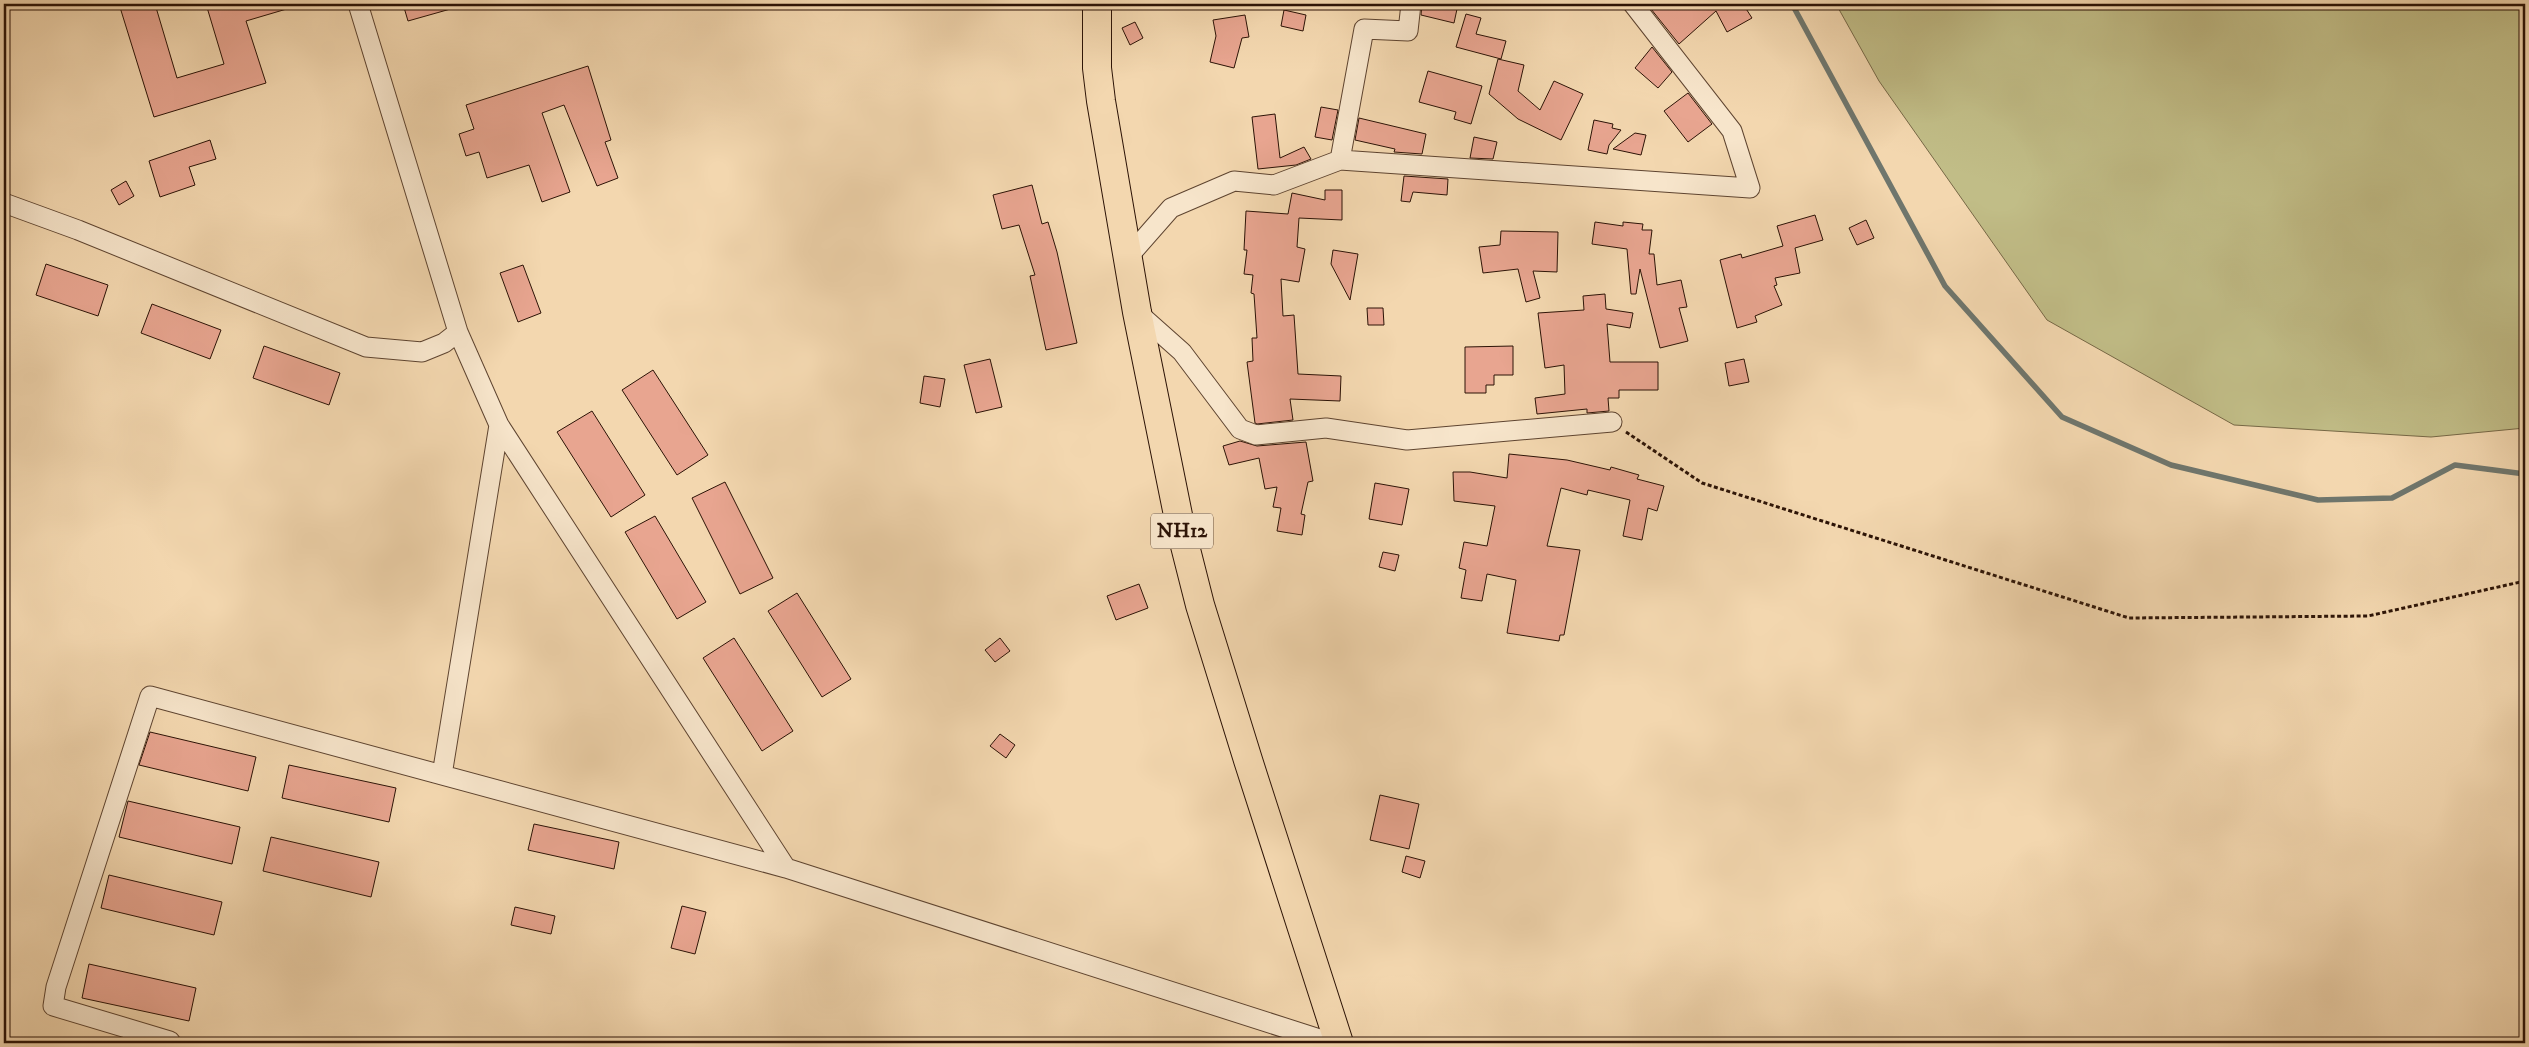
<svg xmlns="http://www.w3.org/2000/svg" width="2529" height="1047" font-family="'IM FELL DW Pica',serif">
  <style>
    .green { fill: #c1bd87; stroke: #766846 }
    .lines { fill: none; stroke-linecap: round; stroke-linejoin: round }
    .stream { stroke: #6f766d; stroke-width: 5.5 }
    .building { fill: #e8a590; stroke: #2c1306 }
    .minor-casing { stroke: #5e4430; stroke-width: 21 }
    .highway-casing { stroke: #2c1306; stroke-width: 30 }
    .path { stroke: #2c1306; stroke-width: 3; stroke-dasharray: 4 2.5; stroke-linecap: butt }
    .minor { stroke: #f7e5cb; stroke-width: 19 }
    .highway { stroke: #f3d7af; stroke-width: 28 }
    .labels { text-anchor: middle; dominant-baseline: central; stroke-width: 4; stroke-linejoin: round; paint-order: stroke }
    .shield { fill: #f7e5cb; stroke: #695241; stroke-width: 1 }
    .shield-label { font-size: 20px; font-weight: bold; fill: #2c1306 }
  </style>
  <rect width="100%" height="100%" fill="#f3d7af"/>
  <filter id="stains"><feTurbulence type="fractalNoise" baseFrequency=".004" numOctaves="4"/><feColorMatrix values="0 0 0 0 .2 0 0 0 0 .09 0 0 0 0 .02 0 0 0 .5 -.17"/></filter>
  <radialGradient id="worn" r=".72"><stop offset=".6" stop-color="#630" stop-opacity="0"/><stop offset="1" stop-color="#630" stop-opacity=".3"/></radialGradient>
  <path class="green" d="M1836,4H2525V428L2431,437L2234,425L2047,320L1879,81Z"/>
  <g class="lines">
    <path class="stream" d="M1792,4L1945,286L2062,417L2171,465L2318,500L2392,498L2455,465L2525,474"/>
  </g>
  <path class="building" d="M119,4H155L177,78L224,64L206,4H290V8L246,21L266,83L154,117Z
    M403,4H453L454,8L408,21Z
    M1422,4H1434L1457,9L1454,23L1421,15Z
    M1647,4H1743L1752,18L1727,32L1716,11L1679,44Z
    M1284,10L1306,15L1303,31L1281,26Z
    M1466,14L1481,18L1476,34L1506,41L1501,59L1456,47Z
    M1245,15L1249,37L1242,38L1234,68L1210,62L1216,36L1213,20Z
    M1135,22L1143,38L1130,45L1122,28Z
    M1652,47L1672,72L1658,88L1635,68Z
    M1498,59L1524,65L1518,91L1540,110L1554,81L1583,94L1561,140L1518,119L1489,94Z
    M588,66L611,140L605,142L618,178L597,186L564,105L542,113L570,192L542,202L529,165L487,178L479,152L466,156L459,134L474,129L466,105Z
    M1428,71L1482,86L1471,124L1454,119L1456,112L1419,102Z
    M1688,93L1712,124L1688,142L1664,111Z
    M1321,107L1338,110L1332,140L1315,137Z
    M1275,114L1280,158L1304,147L1311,159L1296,165L1258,169L1252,117Z
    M1359,118L1426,134L1422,154L1394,152L1395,149L1355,140Z
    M1594,120L1613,124L1612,128L1621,130L1609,145L1607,154L1588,150Z
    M1635,133L1646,135L1641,155L1613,149Z
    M1474,137L1497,142L1493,159L1470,158Z
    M210,140L216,159L189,167L195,185L160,197L149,161Z
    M1404,176L1448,179L1447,195L1413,192L1410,202L1401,201Z
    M126,181L134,196L119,205L111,190Z
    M1032,185L1042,224L1048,222L1057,252L1077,343L1046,350L1030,276L1035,275L1019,225L1002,229L993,195Z
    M1325,190H1342V220L1299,218L1297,247L1305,249L1299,282L1281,279L1283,316L1294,315L1298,374L1341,376L1340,401L1290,399L1293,420L1257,424L1255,423L1247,362L1253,361L1252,338H1257L1254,294L1251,293L1253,275L1244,274L1247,250H1244L1246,211L1288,214L1292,193L1325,200Z
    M1815,215L1823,240L1795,248L1800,273L1775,278L1777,285L1774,286L1782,305L1755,316L1757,322L1737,328L1720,260L1741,254L1742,258L1783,246L1777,226Z
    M1866,220L1874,238L1857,245L1849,228Z
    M1595,222L1623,226V222L1643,224L1642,230H1652L1649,254H1654L1657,285L1681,280L1687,307L1679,308L1688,341L1660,348L1640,269L1636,294H1631L1627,249L1592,244Z
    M1501,231L1558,232L1557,272L1533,271L1540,298L1526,302L1518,269L1483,273L1479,247L1500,245Z
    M1333,250L1358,254L1350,300L1331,264Z
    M46,264L108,285L98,316L36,295Z
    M523,265L541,313L518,322L500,273Z
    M1605,294L1606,309L1633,313L1630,328L1607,324L1610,362H1658V390H1619V398H1608L1609,411L1587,413V409L1537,414L1535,398L1565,394L1564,365L1545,368L1538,313L1584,310L1583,296Z
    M152,304L221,330L210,359L141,333Z
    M1367,308H1383L1384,325H1368Z
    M264,346L340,373L329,405L253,378Z
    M1513,346V375H1494V385H1486V393H1465V347Z
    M990,359L1002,407L976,413L964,365Z
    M1744,359L1749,382L1729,386L1725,363Z
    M653,370L708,455L677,475L622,390Z
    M924,376L945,379L940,407L920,403Z
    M592,411L645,495L611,517L557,432Z
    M1240,441L1257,446L1306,442L1313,481L1308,482L1301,514L1305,515L1302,535L1277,531L1281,508L1273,507L1277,487L1265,489L1259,458L1229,465L1223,446Z
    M1509,454L1567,460L1610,470L1611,467L1639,475L1637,479L1664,486L1657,511L1648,508L1642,540L1623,536L1630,500L1588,490L1587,495L1561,488L1547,546L1580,550L1564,635H1560L1559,641L1507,633L1516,580L1487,574L1482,601L1461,598L1466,570L1459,568L1464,542L1487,546L1495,506L1454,501L1453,472H1470L1507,478Z
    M725,482L773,578L740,594L692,498Z
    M1375,483L1409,489L1402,525L1369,519Z
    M655,516L706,602L677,619L625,532Z
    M1383,552L1399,555L1395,571L1379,567Z
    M1139,584L1148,608L1116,620L1107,596Z
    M797,593L851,679L822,697L768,611Z
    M734,638L793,731L762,751L703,658Z
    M1000,638L1010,651L995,662L985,650Z
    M150,732L256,757L248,791L139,765Z
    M1000,734L1015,745L1006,758L990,746Z
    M289,765L396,788L389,822L282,798Z
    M1380,795L1419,804L1409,849L1370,840Z
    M128,801L240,827L232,864L119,837Z
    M534,824L619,842L614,869L528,850Z
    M271,837L379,862L371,897L263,871Z
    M1406,856L1425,861L1420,878L1402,872Z
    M109,875L222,902L214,935L101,908Z
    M682,906L706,912L695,954L671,948Z
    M515,907L555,916L551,934L511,925Z
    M89,964L196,988L189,1021L82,998Z"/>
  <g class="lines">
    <g class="minor-casing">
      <path id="minor" d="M358,4L458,332L499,425L442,775
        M1340,160L1750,188L1732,131L1633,4
        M4,203L78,230L366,347L422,352L444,343L458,332
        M1128,257L1171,208L1234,181L1274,185L1340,160L1364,29L1408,31L1411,4
        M1137,312L1182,352L1240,429L1256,435L1326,428L1407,440L1612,422
        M499,425L786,868
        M170,1041L53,1006L56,987L150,696L786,868L1332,1043"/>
    </g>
    <g class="highway-casing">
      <path id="highway" d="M1097,4V68L1101,101L1137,312L1181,530L1200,605L1248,760L1339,1043"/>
    </g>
    <path class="path" d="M1626,432L1702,483L2129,618L2368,616L2525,581"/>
    <use href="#minor" class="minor"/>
    <use href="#highway" class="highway"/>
  </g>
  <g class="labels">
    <rect class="shield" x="1151" y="513.5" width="62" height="35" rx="4"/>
    <g class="shield-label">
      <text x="1182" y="531">NH12</text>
    </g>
  </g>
  <rect width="2529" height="1047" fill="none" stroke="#f3d7af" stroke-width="20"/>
  <rect x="5" y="5" width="2519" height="1037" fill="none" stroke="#2c1306" stroke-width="2.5"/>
  <rect x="10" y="10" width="2509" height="1027" fill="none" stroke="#2c1306"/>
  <rect width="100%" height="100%" filter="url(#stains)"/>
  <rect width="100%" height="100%" fill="url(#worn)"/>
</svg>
